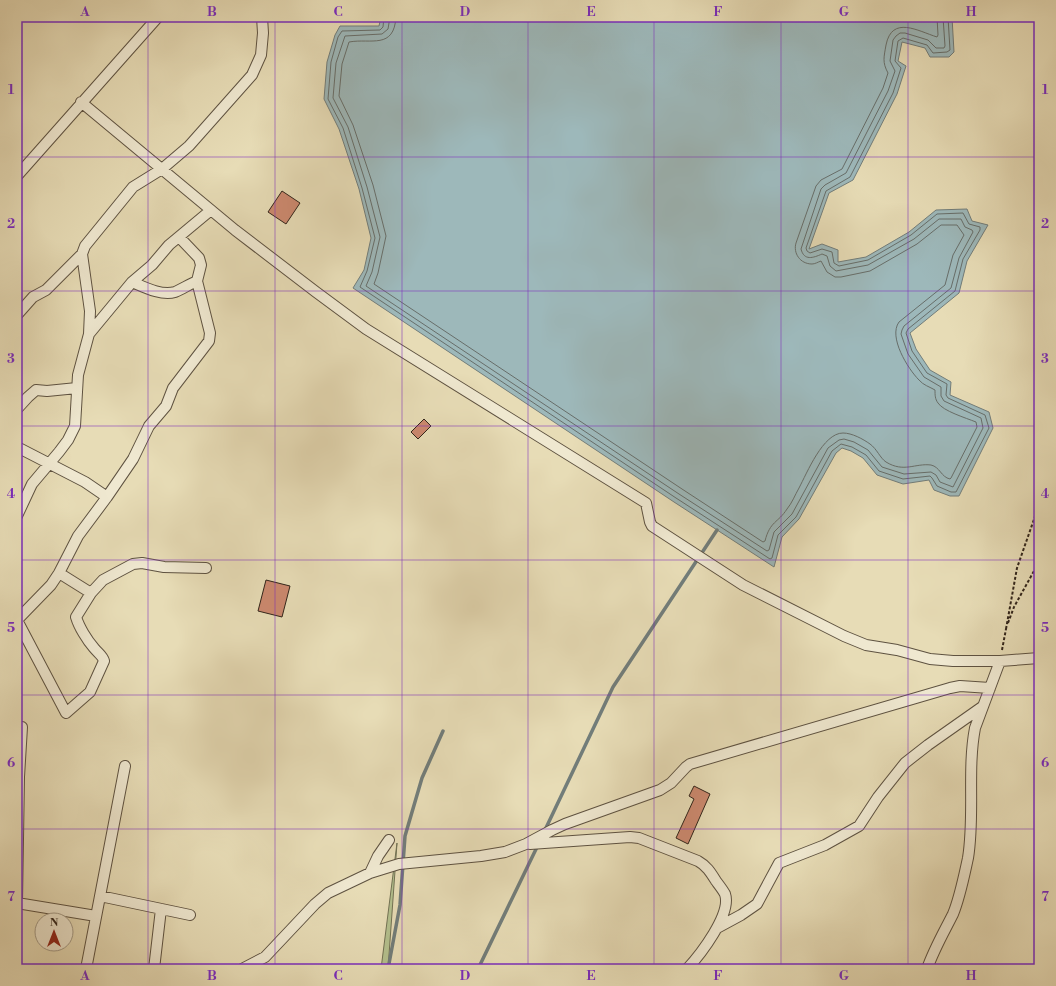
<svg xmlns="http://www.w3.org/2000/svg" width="1056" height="986" font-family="'Libre Bodoni',serif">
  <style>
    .green { fill: #b4c08e; stroke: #727254 }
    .water { fill: #9db8ba; stroke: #727d7a }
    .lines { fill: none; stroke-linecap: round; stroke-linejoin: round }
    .shore { stroke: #676e6a; stroke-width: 1 }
    .stream { stroke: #727d7a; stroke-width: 3.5 }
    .building { fill: #cc896f; stroke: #31241a }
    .minor-casing { stroke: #5e5241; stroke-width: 12 }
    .path { stroke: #31241a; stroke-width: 2; stroke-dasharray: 3 2; stroke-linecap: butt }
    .minor { stroke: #efe8d0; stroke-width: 10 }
    .grid { fill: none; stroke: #7b2cbf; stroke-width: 1; stroke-opacity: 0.55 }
    .neatline { fill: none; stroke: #7b2cbf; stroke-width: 1.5 }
    .grid-label { font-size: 13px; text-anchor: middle; font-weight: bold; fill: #7b2cbf }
  </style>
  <rect width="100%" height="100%" fill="#e7dcb6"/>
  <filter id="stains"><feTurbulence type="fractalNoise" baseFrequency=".005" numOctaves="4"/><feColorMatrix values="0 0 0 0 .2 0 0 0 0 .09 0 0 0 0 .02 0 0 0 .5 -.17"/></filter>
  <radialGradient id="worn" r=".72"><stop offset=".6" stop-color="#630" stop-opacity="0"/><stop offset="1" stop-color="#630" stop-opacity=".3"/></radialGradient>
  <path class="green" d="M397,843L388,969H381Z"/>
  <path class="water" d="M381,17H952L954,52L949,57H930L925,48L902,42L898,61L906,66L897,94L853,180L829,193L809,249L822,244L838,250V262L866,257L909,232L936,210L967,209L972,221L988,225L967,261L959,293L910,333L916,349L930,370L951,382L950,395L989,412L993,428L959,496H950L934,490L929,480L903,484L877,475L863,458L851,451L842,448L836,453L799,519L782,537L774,567L674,502L353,288L364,270L371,238L359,189L339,129L324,99L327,62L335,35L340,26H379Z"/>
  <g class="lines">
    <path class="shore" d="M384,17L383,27L380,30L342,31L338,37L331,62L328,99L343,128L362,188L375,238L367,271L360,287L676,498L770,559L772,558L778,535L796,517L832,451L841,444L852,447L866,455L879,471L903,479L930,476L932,478L937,486L951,492H956L989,428L985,415L948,398L946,395L947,384L927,373L912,351L906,333L908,329L955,291L963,259L980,230V227L969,224L963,213L937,214L911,235L868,260L839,266L834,263L832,252L822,249L810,253L807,251L806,248L826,191L850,177L893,93L901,68L895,61L898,41L903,38L927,45L933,53L947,52L950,50L948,17
      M390,17L388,29L382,34L345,36L336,63L333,98L348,127L367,187L380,237L372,272L366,286L679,494L767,551L769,550L774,532L792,514L828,448L839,440L844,439L854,442L868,450L882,467L904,474L931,472L936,475L940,482L953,487L983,428L981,418L944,401L941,396V387L924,377L908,354L901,334L902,330L904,326L951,288L959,258L973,232L972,230L965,227L961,219H939L914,239L868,265L836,271L830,266L827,256L822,254C813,258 804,261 801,249L821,189L825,185L846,173L888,91L895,71L890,61L893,40L896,36L900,33H905L928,40L936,48H944L945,46L943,17
      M396,17C394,50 371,38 349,42L342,64L339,96L353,125L373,185L386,236L378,273L374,284L682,489L763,542L765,541C770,521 778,523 787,509C792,503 795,495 799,488C807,473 823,433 843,433C852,433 863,439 870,444C877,449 880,458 886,462C904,473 915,463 931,465C940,467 941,477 950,479L951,478L977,427L976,422C966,418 943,411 938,403C935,399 935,395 935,390C930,387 923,385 919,380C908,369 888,337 899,322L945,285L953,255L964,235L957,225H941L917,244L870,271L841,277H835L827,272L821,261C818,262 815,264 812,264C800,264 793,253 796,243L816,186L821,180L842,169L883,88L888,73C882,62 884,57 886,45C892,15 918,31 937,37L938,35L937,17"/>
    <path class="stream" d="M545,830L613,687L717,530
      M388,969L400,905L405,836L422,778L443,731
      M478,969L538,845"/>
  </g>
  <path class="building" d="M282,191L300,203L286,224L268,212Z
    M424,419L431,426L418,439L411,432Z
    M266,580L290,586L282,617L258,611Z
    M694,786L710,794L688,844L676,838L694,799L689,796Z"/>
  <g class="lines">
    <g class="minor-casing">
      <path id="minor" d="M81,102L235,230L316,292L366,329L646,503L650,522L652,526L743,585L844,636L866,645L897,650L930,659L953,661H1000L1039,658
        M17,176L158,17
        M132,282C144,287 161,296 175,292C182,289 190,284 197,281
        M17,315L33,297L46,290L82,254
        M89,334L132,282L152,265L169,245L211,210
        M17,409L28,397L36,390L47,391L77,388
        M17,447L85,482L107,497L78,536L59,573L51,585L17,620
        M107,497L133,459L149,426L166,406L173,388L209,341L210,333L197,281L201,265L199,258L179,237
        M17,516L32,484L59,452L68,440L75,426L78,375L89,334L90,311L82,254L85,246L133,187L162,169L189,146L252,75L261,55L263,33L262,17
        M59,573L91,593L103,580L133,564L142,563L164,567L206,568
        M17,620L66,713L90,692L104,661C103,656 98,653 94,648C87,640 79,627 76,617L91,593
        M530,844L630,837L639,838L698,861C707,866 711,873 716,881C719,885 723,890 725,894C732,914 700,955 687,969
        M370,873L378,856L389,840
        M100,896L190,915
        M17,901L19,777L22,727
        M17,903L96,916
        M717,928L741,915L757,904L779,863L825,845L859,826L878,797L905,763L928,745L982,707
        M86,969L125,766
        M154,969L161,909
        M242,969L265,957L315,904L328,893L370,873L399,864L481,856L505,852L526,844L552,830L565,824L660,790L671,783L686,767L690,764L950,688L960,686L990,688
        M927,969C934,949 944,932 953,914C960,897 964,876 968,858C975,815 967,770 975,728L1000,661"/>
    </g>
    <path class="path" d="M1008,623L1014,607L1039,562
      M1006,629L1017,568L1039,505
      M1002,650L1006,629"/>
    <use href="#minor" class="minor"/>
  </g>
  <path class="grid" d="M148,17V969M275,17V969M402,17V969M528,17V969M654,17V969M781,17V969M908,17V969M17,157H1039M17,291H1039M17,426H1039M17,560H1039M17,695H1039M17,829H1039"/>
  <rect width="1056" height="986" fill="none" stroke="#e7dcb6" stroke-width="44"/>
  <g transform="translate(54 932)"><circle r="19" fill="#efe8d0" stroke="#a39a87"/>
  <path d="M0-3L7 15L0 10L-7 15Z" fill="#8f2418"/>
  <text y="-6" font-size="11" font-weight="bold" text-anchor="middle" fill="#31241a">N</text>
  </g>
  <rect x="22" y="22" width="1012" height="942" class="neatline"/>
  <g class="grid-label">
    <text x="85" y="16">A</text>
    <text x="212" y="16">B</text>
    <text x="338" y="16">C</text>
    <text x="465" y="16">D</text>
    <text x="591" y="16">E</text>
    <text x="718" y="16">F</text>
    <text x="844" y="16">G</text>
    <text x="971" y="16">H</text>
    <text x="11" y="94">1</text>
    <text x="1045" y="94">1</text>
    <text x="11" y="228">2</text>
    <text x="1045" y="228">2</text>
    <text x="11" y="363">3</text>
    <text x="1045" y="363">3</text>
    <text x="11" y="498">4</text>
    <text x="1045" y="498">4</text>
    <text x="11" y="632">5</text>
    <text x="1045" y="632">5</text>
    <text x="11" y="767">6</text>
    <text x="1045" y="767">6</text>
    <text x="11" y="901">7</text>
    <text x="1045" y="901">7</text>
    <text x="85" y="980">A</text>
    <text x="212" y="980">B</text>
    <text x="338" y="980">C</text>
    <text x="465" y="980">D</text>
    <text x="591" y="980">E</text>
    <text x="718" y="980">F</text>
    <text x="844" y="980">G</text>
    <text x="971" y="980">H</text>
  </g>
  <rect width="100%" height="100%" filter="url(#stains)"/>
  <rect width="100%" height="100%" fill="url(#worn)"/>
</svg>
